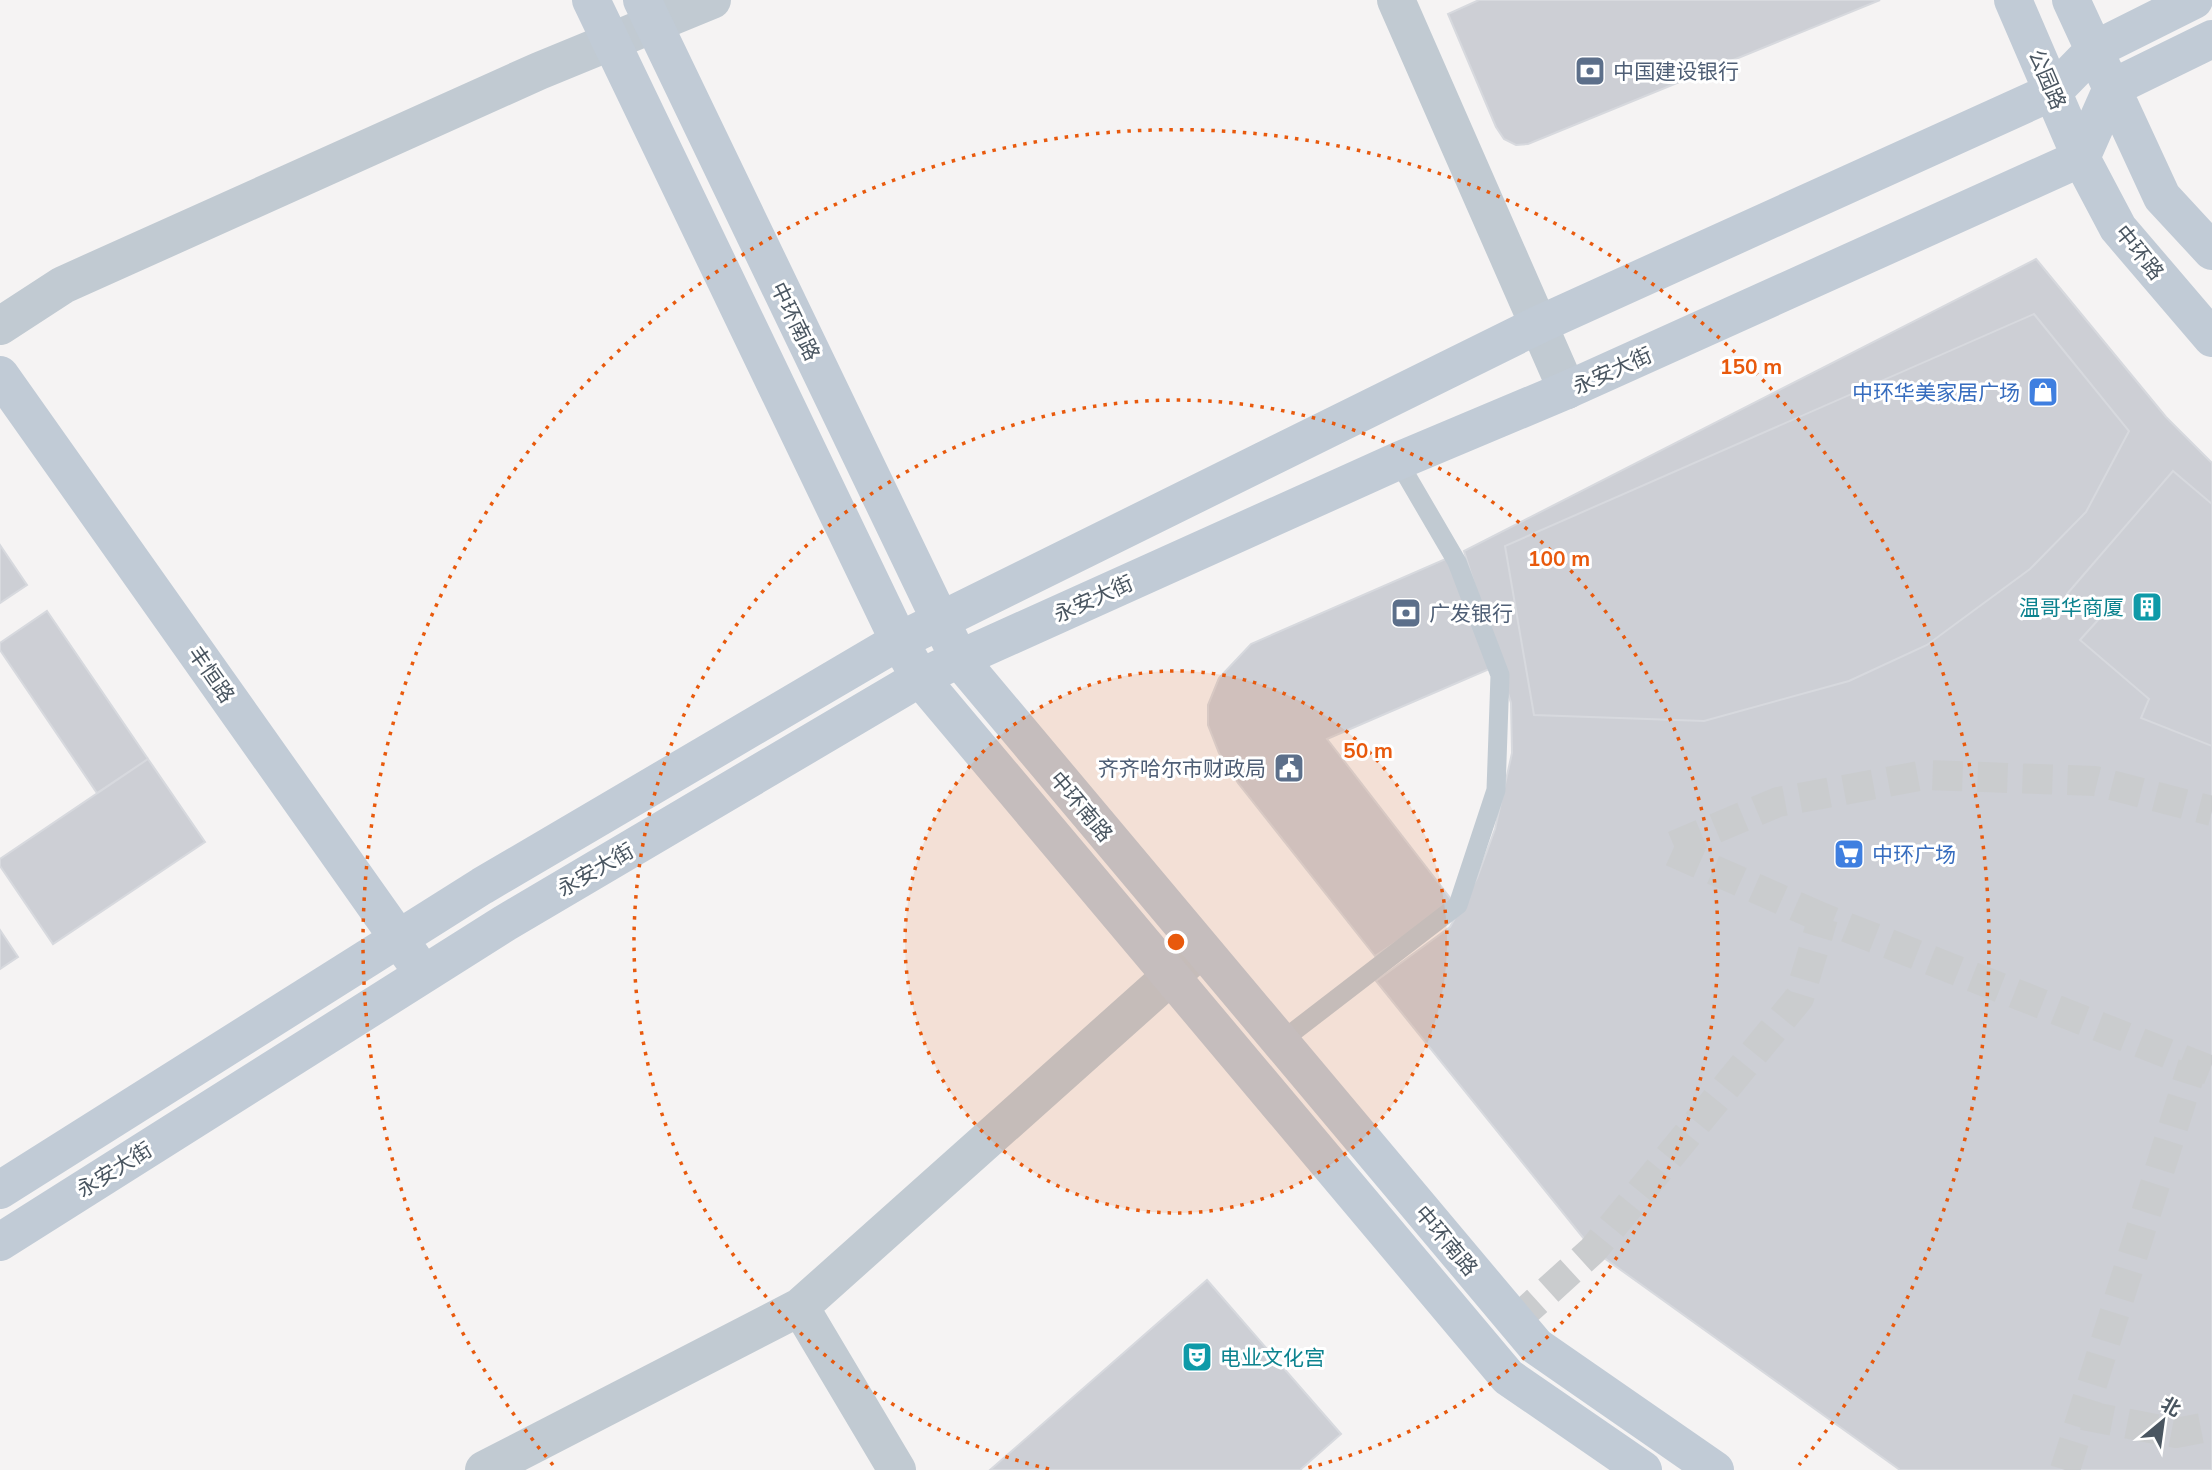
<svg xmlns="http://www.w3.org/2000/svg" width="2212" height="1470" font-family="Mulish,'Noto Sans SC',sans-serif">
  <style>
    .building { fill: #cdcfd5; stroke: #d7d9de; stroke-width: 2 }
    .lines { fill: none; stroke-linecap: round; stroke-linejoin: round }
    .pedestrian-tunnel { stroke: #caccce; stroke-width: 30; stroke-dasharray: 30 15; stroke-linecap: butt }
    .service { stroke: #c1cad2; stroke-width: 19 }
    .minor { stroke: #c1cad2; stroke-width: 38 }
    .secondary { stroke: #c1cbd6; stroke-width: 38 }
    .ring { fill: none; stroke: #e8590c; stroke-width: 3.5; stroke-dasharray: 3.5 7 }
    .labels { text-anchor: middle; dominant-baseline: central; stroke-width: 6; stroke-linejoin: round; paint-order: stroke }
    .service-label { font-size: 21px; fill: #4e5e75; stroke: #fff; text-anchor: start }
    .street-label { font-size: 21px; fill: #4a5661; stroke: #fff }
    .shop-label { font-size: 21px; fill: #366cbe; stroke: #fff; text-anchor: end }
    .culture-label { font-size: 21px; fill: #0d838f; stroke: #fff; text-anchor: end }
    .centre { fill: #e8590c; stroke: #fff; stroke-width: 3.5 }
    .ring-label { font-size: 21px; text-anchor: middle; font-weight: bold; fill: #e8590c; stroke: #fff; stroke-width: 6; stroke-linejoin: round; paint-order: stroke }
  </style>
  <rect width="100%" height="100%" fill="#f5f3f3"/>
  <path class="building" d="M1479,0H1880L1528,144L1516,145L1504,139L1496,127L1448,14Z
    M2036,259L2166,417L2212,463V1470H1900L1593,1250L1376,981L1450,927L1477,878L1495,829L1512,753L1511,703L1464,551Z
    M2034,314L2129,431L2086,512L2030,569L1927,645L1849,681L1704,721L1534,715L1505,546Z
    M2173,471L2212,504V746L2141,718L2149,699L2080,640L2098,620L2067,594Z
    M0,545L27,585L0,603Z
    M1450,557L1494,667L1327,739L1454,903L1375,956L1238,783L1219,753L1208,725V705L1219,678L1251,644Z
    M47,611L148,759L97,793L0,650V643Z
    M148,759L205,842L53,944L0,866V859Z
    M0,930L18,957L0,969Z
    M1207,1280L1341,1434L1300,1470H990Z"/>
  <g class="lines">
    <path class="pedestrian-tunnel" d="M1823,918L1666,849L1778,802L1925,775L2095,781L2212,811
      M1515,1321L1593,1250L1799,998L1823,918L2212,1071
      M2083,1415L2176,1433L2212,1426
      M2065,1470L2193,1064"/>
    <path class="service" d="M1280,1042L1458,905L1496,790L1500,675L1457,562L1398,461"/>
    <path class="minor" d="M1396,0L1567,390
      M0,326L63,285L539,71L712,0
      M800,1307L897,1470
      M484,1470L800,1307L1201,949"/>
    <path class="secondary" d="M591,0L899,641L920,678L1508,1377L1643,1470
      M642,0L959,659L1536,1346L1715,1470
      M2013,0L2081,158L2118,228L2212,338
      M2071,0L2162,197L2212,251
      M0,375L413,959
      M0,1190L482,886L899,641L1538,325L2054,91L2094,50L2194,0
      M0,1242L505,923L920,678L959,659L1398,461L1567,390L2081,158L2112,88L2212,39"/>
  </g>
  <circle cx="1176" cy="942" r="271" fill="#e8590c" fill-opacity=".12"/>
  <g class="ring">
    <circle cx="1176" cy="942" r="271"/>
    <path d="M1049 1469A542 542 0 1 1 1303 1469"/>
    <path d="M553 1465A813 813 0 1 1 1799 1465"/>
  </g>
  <defs>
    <g id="bank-square" transform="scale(1.575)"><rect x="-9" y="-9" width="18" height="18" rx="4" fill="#5c6f8a" stroke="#fff"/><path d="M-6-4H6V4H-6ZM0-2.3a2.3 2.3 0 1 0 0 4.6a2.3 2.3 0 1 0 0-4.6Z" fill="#fff"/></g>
    <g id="shop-square" transform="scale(1.575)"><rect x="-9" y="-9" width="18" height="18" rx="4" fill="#3f7fe0" stroke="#fff"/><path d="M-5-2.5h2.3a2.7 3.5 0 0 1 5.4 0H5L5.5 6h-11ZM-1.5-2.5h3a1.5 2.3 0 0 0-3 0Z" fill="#fff"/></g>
    <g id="building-square" transform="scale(1.575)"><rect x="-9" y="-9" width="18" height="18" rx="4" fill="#0f9aa8" stroke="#fff"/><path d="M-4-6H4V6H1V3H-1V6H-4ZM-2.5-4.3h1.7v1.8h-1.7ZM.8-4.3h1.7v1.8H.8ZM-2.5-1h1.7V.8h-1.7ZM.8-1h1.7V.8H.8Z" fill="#fff"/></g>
    <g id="civic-square" transform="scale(1.575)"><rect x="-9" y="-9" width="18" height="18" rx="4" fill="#5c6f8a" stroke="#fff"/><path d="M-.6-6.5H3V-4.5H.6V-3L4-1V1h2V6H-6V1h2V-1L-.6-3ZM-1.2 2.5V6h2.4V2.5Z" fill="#fff"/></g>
    <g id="supermarket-square" transform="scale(1.575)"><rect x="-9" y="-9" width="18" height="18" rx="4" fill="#3f7fe0" stroke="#fff"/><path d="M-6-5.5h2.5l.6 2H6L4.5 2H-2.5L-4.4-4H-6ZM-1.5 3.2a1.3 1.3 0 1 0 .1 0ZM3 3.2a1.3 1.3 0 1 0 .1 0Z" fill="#fff"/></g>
    <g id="theatre-square" transform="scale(1.575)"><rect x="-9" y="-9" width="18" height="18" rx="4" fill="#0f9aa8" stroke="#fff"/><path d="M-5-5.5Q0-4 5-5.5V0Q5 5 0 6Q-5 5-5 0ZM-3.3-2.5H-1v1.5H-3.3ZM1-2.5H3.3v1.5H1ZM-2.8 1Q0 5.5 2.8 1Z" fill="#fff"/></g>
  </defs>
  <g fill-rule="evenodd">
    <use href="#bank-square" x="1590" y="71"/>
    <use href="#shop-square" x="2043" y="392"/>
    <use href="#building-square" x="2147" y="607"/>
    <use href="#bank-square" x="1406" y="613"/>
    <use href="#civic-square" x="1289" y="768"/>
    <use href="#supermarket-square" x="1849" y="854"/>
    <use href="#theatre-square" x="1197" y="1357"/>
  </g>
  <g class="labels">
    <g class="service-label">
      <text x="1613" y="71">中国建设银行</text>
      <text x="1429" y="613">广发银行</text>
      <text x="1266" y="768" text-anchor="end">齐齐哈尔市财政局</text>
    </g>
    <g class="street-label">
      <text transform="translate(2048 79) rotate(67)">公园路</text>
      <text transform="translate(2140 252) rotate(51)">中环路</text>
      <text transform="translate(796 321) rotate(64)">中环南路</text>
      <text transform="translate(1612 370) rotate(-24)">永安大街</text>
      <text transform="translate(1093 598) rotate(-24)">永安大街</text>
      <text transform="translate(212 674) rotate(55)">丰恒路</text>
      <text transform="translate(1082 806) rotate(50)">中环南路</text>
      <text transform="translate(595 869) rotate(-30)">永安大街</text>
      <text transform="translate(114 1169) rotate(-32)">永安大街</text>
      <text transform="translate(1447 1240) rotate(50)">中环南路</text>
    </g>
    <g class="shop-label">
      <text x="2020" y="392">中环华美家居广场</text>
      <text x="1872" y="854" text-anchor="start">中环广场</text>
    </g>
    <g class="culture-label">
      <text x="2124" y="607">温哥华商厦</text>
      <text x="1220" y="1357" text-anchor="start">电业文化宫</text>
    </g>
  </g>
  <circle cx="1176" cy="942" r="10" class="centre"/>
  <g class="ring-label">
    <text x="1751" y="374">150 m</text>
    <text x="1559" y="566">100 m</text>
    <text x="1368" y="758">50 m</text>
  </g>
  <g transform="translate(2163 1421) rotate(29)" stroke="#ffffff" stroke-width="5" paint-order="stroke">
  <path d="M0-5L12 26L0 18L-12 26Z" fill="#4a5661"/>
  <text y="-10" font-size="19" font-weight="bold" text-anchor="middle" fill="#4a5661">北</text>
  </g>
</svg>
